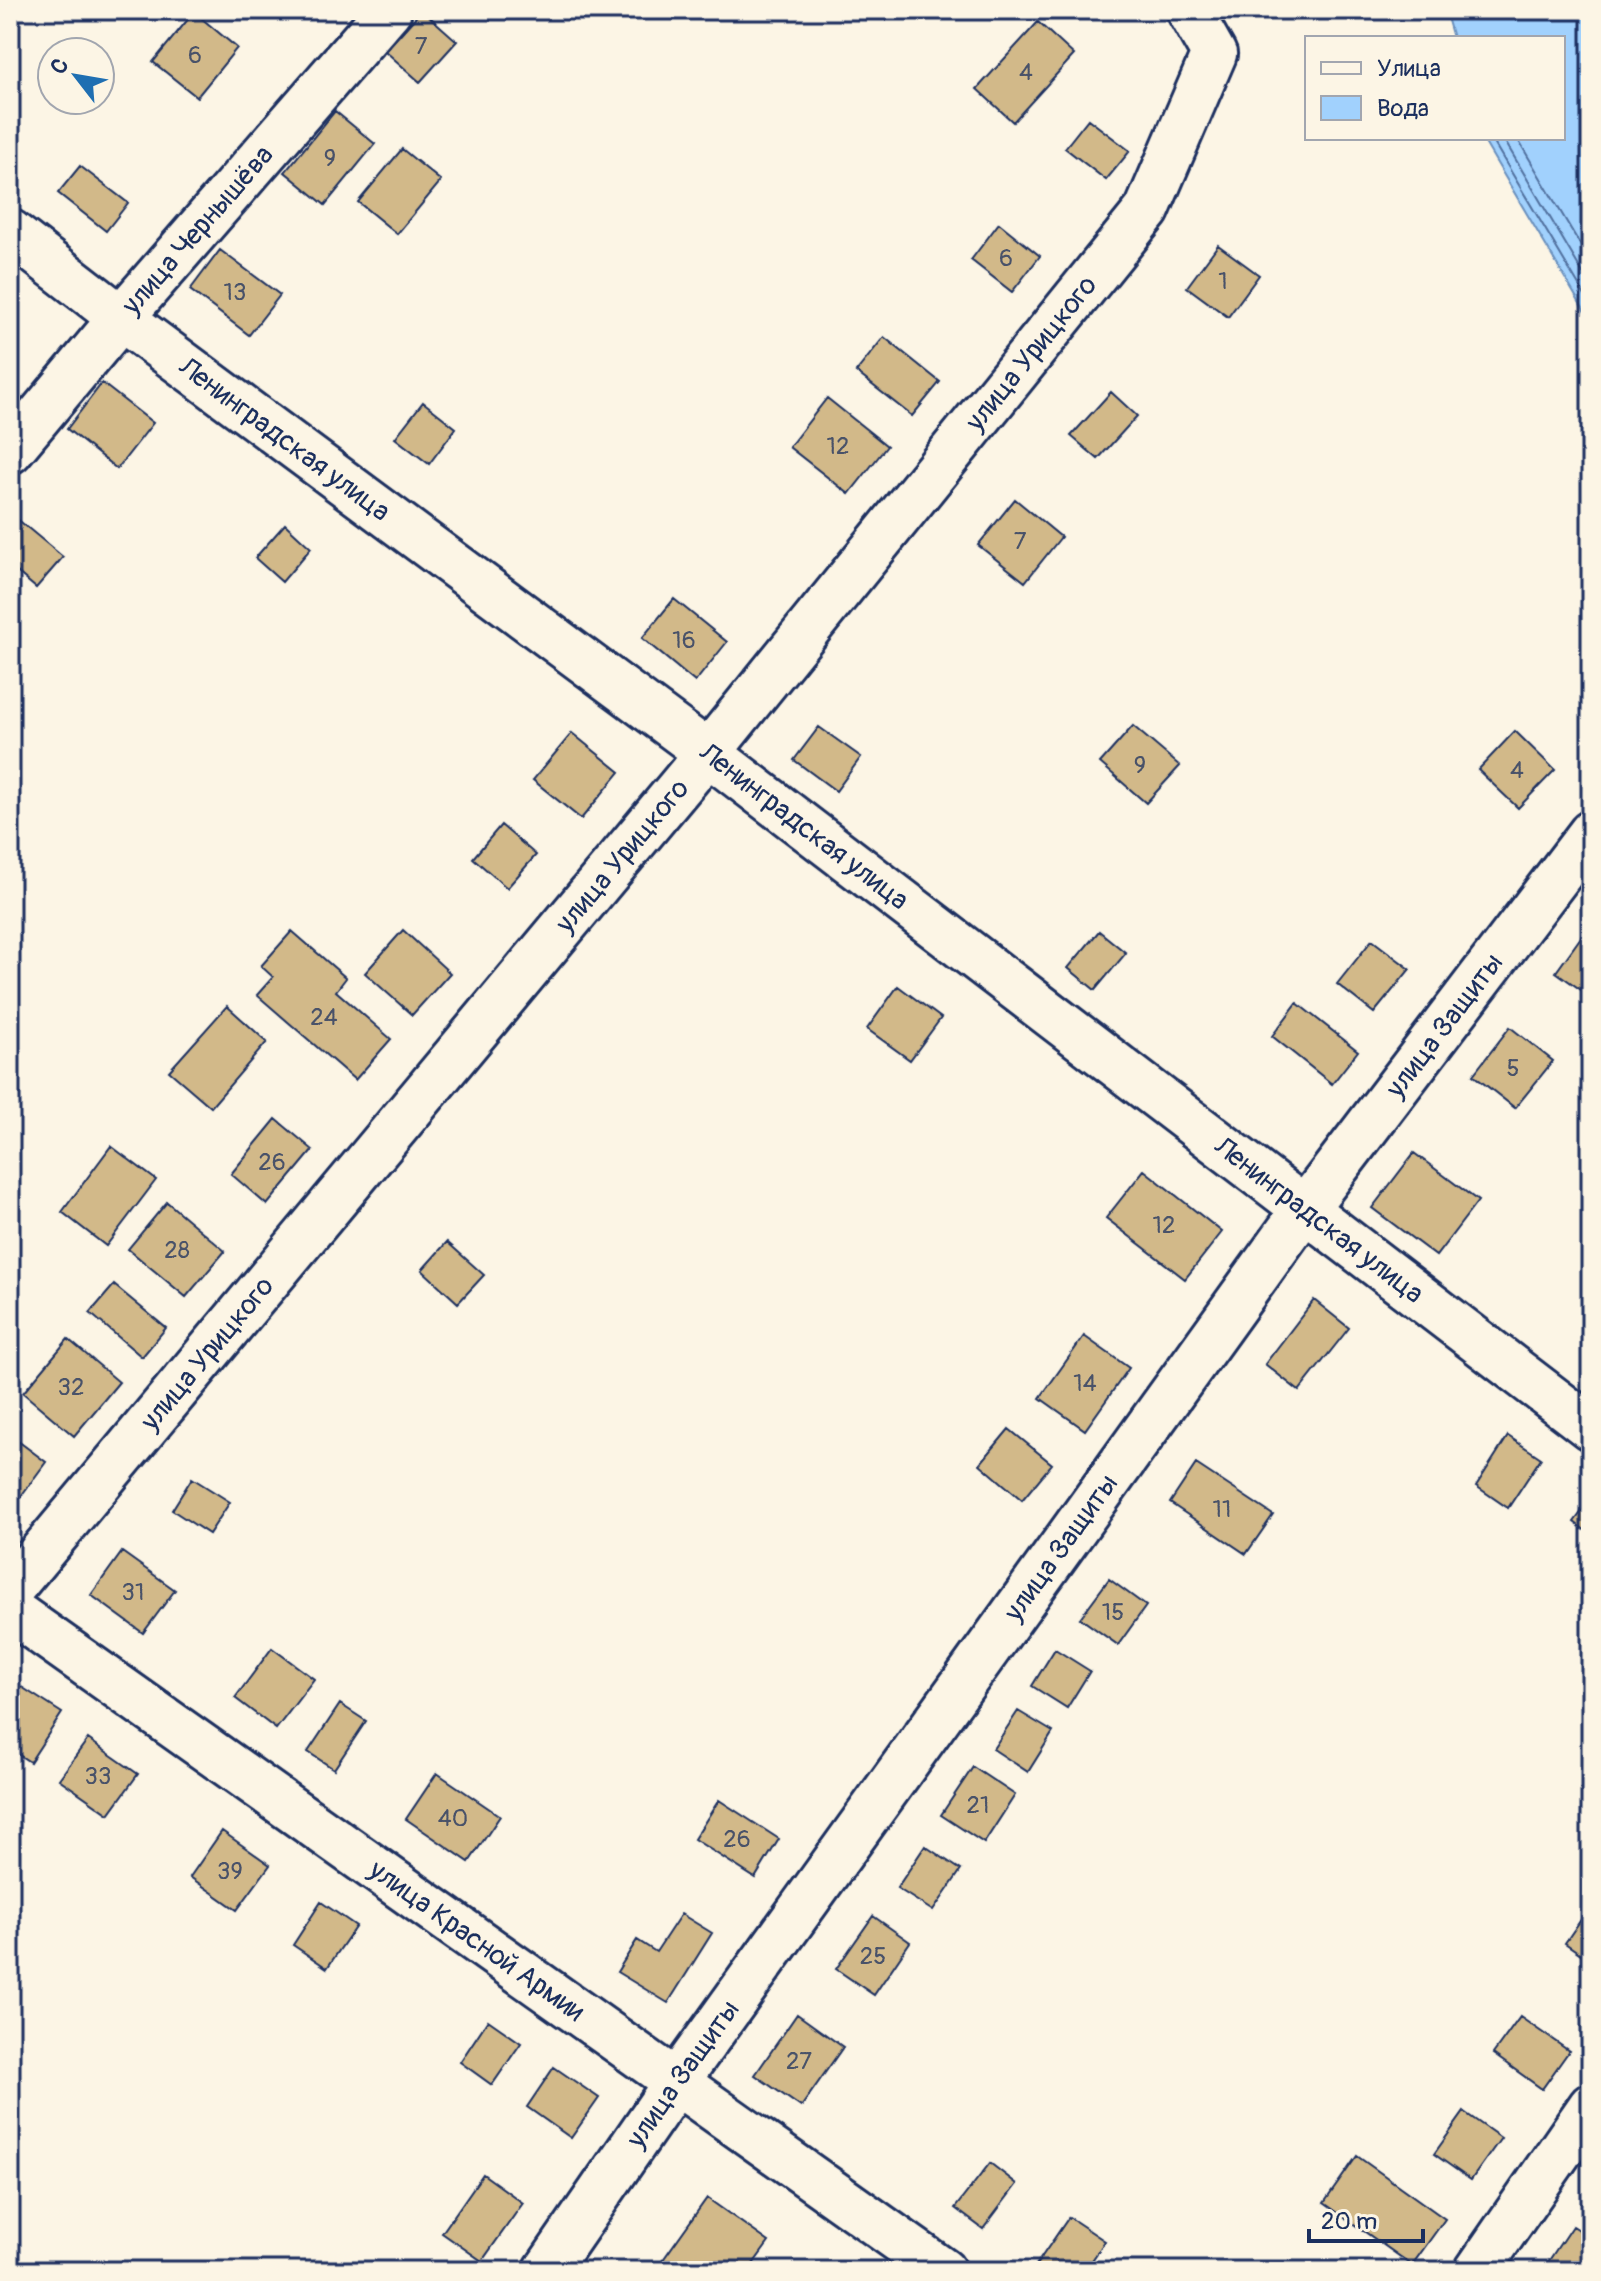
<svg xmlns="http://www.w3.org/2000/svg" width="1601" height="2281" font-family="Pangolin,sans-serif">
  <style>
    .water { fill: #a1d1fd; stroke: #6b90bd; stroke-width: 2 }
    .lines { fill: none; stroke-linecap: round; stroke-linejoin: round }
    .shore { stroke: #51709e; stroke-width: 2 }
    .building { fill: #d2b989; stroke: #1b2f5e; stroke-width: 2 }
    .minor-casing { stroke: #1b2f5e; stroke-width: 50 }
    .minor { stroke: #fcf5e5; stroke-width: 44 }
    .labels { text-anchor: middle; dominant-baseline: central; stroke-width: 6; stroke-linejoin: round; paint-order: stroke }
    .number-label { font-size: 24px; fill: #495269 }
    .street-label { font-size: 28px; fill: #1b2f5e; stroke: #fcf5e5 }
  </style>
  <rect width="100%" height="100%" fill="#fcf5e5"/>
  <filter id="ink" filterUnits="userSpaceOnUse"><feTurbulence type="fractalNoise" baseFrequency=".0125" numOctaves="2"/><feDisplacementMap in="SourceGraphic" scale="16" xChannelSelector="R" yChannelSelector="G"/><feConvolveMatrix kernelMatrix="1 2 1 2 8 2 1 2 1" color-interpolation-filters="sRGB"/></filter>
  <g filter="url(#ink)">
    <path class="water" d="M1445,10H1591V322L1482,138H1563V38H1453Z"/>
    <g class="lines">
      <path class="shore" d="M1491,138L1591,306
        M1503,138L1591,287
        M1517,138L1591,263"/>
    </g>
    <path class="building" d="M422,10L457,41L420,82L385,51Z
      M194,12L237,48L197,97L153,62Z
      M1038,22L1074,55L1013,122L977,89Z
      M335,111L375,144L325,205L285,172Z
      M1088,119L1130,151L1106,180L1065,148Z
      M402,149L441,181L397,234L358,202Z
      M80,166L128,203L106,231L58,193Z
      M999,223L1040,256L1012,292L971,260Z
      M1218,245L1259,275L1228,317L1187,287Z
      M220,250L280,295L249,335L190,290Z
      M884,337L940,382L912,416L856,372Z
      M102,383L153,423L117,469L67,429Z
      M1111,392L1137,416L1098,459L1071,436Z
      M827,398L887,446L849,494L789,447Z
      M423,402L456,428L429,464L395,438Z
      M1015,499L1061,537L1025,582L978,545Z
      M10,513L63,557L36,588L10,566Z
      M285,524L311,548L282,582L255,558Z
      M674,599L727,642L695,682L642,638Z
      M1133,726L1180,766L1146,803L1100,763Z
      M819,727L861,757L836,791L794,760Z
      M1515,731L1555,770L1518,808L1478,770Z
      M572,733L620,772L581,819L533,780Z
      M501,825L536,855L507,888L473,858Z
      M1591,923V997L1556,972Z
      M403,930L450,973L412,1015L365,973Z
      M292,931L346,978L336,991L391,1039L355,1080L257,995L273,977L261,966Z
      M1099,931L1126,953L1095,990L1068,968Z
      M1372,940L1410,969L1374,1013L1337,984Z
      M898,986L941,1018L910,1060L867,1029Z
      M1297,1003L1358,1051L1332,1084L1272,1036Z
      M227,1006L267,1042L211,1107L169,1071Z
      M1510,1027L1553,1061L1515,1108L1473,1075Z
      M276,1119L313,1150L267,1205L231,1174Z
      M111,1146L156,1180L106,1246L62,1212Z
      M1414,1153L1478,1201L1436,1256L1372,1208Z
      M1144,1170L1222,1232L1185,1279L1106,1218Z
      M167,1202L225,1251L186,1297L128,1249Z
      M447,1242L484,1275L458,1303L422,1270Z
      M114,1285L166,1328L142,1357L90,1313Z
      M1314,1300L1349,1328L1299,1391L1265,1364Z
      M1084,1336L1129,1368L1085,1430L1040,1398Z
      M68,1339L119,1382L74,1436L23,1393Z
      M1009,1429L1052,1464L1022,1500L980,1464Z
      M10,1435L46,1462L10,1511Z
      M1508,1436L1541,1458L1508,1508L1476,1486Z
      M1196,1464L1273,1515L1246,1554L1170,1503Z
      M192,1478L230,1502L209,1534L172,1510Z
      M1591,1499V1535L1574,1522Z
      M122,1552L175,1590L143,1633L91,1595Z
      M1109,1579L1146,1606L1118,1645L1080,1618Z
      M272,1648L314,1679L276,1729L235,1698Z
      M1055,1649L1090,1671L1067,1708L1032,1686Z
      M20,1686L62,1713L30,1762L10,1749V1701Z
      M340,1704L366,1721L334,1769L308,1752Z
      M1018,1711L1053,1732L1028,1772L993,1749Z
      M88,1739L138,1774L109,1814L59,1779Z
      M973,1767L1015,1795L984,1843L941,1815Z
      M437,1773L500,1816L469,1862L406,1819Z
      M719,1800L779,1839L755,1878L694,1839Z
      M222,1831L270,1865L237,1910L190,1877Z
      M925,1846L961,1870L933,1911L897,1888Z
      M321,1902L356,1926L327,1968L293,1945Z
      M1591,1905V1961L1565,1943Z
      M681,1914L712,1933L668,2003L617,1972L637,1940L656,1952Z
      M873,1916L910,1942L874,1995L836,1969Z
      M797,2014L843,2047L801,2107L755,2075Z
      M1520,2017L1569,2051L1542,2089L1493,2054Z
      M488,2020L521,2043L492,2085L460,2062Z
      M554,2067L599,2098L571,2138L527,2107Z
      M1464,2112L1501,2138L1471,2180L1434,2154Z
      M1357,2156L1445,2219L1412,2265L1324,2203Z
      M990,2163L1017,2184L983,2229L955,2208Z
      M483,2174L523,2203L482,2261L442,2233Z
      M707,2198L769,2242L748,2271H655Z
      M1069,2217L1105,2241L1085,2271H1038L1034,2268Z
      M1572,2226L1591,2238V2271H1548L1544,2268Z"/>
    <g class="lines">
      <g class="minor-casing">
        <g id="minor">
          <path id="s1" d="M10,232L121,318L708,753L1591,1428"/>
          <path id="s2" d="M10,451L121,318L389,10"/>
          <path id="s3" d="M10,1590L708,753L1147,210L1214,54L1189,10"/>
          <path id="s4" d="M10,1610L943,2271"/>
          <path id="s5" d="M546,2271L677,2081L1304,1210L1591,833"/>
          <path d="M1477,2271L1591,2106"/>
        </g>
      </g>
      <use href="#minor" class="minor"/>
    </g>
  </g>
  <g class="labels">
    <g class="number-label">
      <text x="421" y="46">7</text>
      <text x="195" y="55">6</text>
      <text x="1026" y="72">4</text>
      <text x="330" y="158">9</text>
      <text x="1006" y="258">6</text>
      <text x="1223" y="281">1</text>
      <text x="235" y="292">13</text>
      <text x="838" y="446">12</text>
      <text x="1020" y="541">7</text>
      <text x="684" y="640">16</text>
      <text x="1140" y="765">9</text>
      <text x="1517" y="770">4</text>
      <text x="324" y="1017">24</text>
      <text x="1513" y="1068">5</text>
      <text x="272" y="1162">26</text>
      <text x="1164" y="1225">12</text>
      <text x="177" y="1250">28</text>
      <text x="1085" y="1383">14</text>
      <text x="71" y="1387">32</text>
      <text x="1222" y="1509">11</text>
      <text x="133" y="1592">31</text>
      <text x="1113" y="1612">15</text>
      <text x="98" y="1776">33</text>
      <text x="978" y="1805">21</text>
      <text x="453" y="1818">40</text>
      <text x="737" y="1839">26</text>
      <text x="230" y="1871">39</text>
      <text x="873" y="1956">25</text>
      <text x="799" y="2061">27</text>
    </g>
    <g class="street-label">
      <text stroke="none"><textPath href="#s2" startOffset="290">улица Чернышёва</textPath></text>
      <text stroke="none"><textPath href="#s3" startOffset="1604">улица Урицкого</textPath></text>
      <text stroke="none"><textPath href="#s1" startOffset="344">Ленинградская улица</textPath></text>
      <text stroke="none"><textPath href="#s1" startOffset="992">Ленинградская улица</textPath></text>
      <text stroke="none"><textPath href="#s3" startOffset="956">улица Урицкого</textPath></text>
      <text stroke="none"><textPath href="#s5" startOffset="1536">улица Защиты</textPath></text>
      <text stroke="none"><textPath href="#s1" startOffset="1640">Ленинградская улица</textPath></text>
      <text stroke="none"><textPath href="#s3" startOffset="308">улица Урицкого</textPath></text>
      <text stroke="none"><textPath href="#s5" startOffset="888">улица Защиты</textPath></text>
      <text stroke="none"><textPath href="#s4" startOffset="572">улица Красной Армии</textPath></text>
      <text stroke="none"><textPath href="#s5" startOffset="240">улица Защиты</textPath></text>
    </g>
  </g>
  <rect width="1601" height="2281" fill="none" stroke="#fcf5e5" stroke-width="40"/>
  <rect x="20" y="20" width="1561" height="2241" fill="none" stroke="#1b2f5e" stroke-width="3" filter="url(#ink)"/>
  <rect x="1305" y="36" width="260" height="104" fill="#fcf5e5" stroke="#a2a6af" stroke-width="2"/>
  <rect x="1321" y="62" width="40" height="12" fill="#fcf5e5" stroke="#a2a6af" stroke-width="2"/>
  <text x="1377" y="76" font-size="24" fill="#1b2f5e">Улица</text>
  <rect x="1321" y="96" width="40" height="24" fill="#a1d1fd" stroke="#a2a6af" stroke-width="2"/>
  <text x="1377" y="116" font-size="24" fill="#1b2f5e">Вода</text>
  <g transform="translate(76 76) rotate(301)"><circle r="38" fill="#fcf5e5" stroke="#a2a6af" stroke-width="2"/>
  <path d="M0-6L14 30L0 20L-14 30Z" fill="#1f6fb2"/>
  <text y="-12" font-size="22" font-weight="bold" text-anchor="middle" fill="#1b2f5e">С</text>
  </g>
  <path d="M1309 2229v12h114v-12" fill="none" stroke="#1b2f5e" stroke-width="4"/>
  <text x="1321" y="2229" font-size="24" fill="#1b2f5e" stroke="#fcf5e5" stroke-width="6" paint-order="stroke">20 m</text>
</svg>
